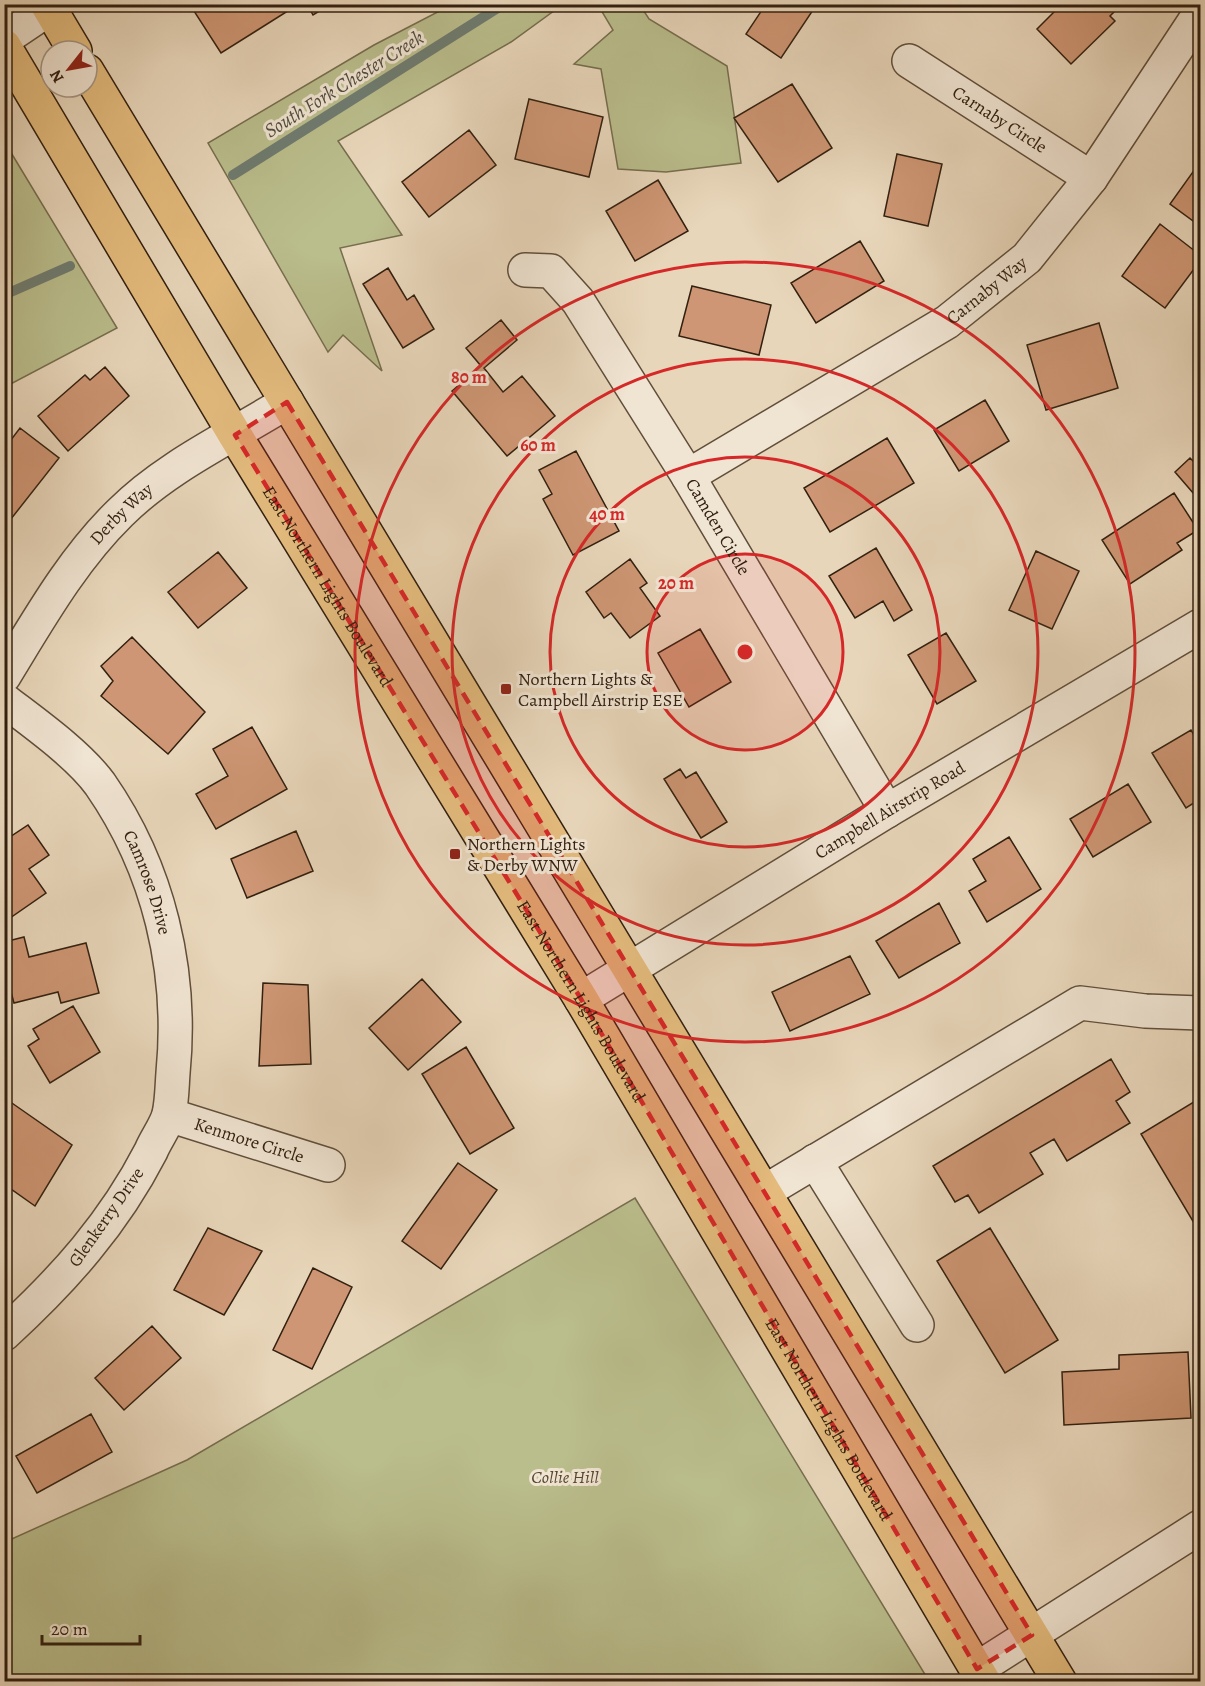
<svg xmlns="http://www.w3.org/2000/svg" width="1205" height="1686" font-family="Alegreya,serif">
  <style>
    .green { fill: #babd8c; stroke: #766e4e; stroke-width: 1.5 }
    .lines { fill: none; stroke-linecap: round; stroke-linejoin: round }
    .stream { stroke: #6f7c70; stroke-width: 10 }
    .building { fill: #ce9674; stroke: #322010; stroke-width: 1.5 }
    .minor-casing { stroke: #604e3a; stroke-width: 36 }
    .major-casing { stroke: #322010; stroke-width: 36 }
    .minor { stroke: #f0e4d2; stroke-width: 33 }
    .major { stroke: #e4bb7d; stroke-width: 33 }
    .marked { fill: #d62828; fill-opacity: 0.2; stroke: #d62828; stroke-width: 4.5; stroke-dasharray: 12 8; stroke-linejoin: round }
    .ring { fill: none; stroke: #d62828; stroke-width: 3 }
    .poi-dot { fill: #8f2418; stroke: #f0e4d2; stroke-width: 2 }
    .labels { text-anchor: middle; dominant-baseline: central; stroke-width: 6; stroke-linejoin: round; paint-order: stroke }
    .street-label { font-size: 18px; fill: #322010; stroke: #f0e4d2 }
    .poi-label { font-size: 18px; fill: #322010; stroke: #f0e4d2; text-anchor: start }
    .park-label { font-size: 18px; font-style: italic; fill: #54472f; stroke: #f0e4d2 }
    .water-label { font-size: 20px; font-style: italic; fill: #504e40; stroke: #f0e4d2 }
    .centre { fill: #d62828; stroke: #f0e4d2; stroke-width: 3 }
    .ring-label { font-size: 18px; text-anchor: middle; font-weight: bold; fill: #d62828; stroke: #f0e4d2; stroke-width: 6; stroke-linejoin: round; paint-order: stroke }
  </style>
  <rect width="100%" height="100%" fill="#e8d6ba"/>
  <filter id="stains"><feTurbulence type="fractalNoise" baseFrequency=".00333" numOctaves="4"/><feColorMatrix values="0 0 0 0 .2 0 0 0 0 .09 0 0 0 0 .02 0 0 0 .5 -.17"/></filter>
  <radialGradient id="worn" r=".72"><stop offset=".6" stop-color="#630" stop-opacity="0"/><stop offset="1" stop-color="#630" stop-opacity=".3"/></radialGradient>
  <path class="green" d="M451,5H562L511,42L338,141L402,235L340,248L382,371L343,335L328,352L208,143L374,45Z
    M598,5H640L649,19L727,66L741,163L666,172L618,169L601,69L574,64L613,30Z
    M4,141L117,328L5,387H4Z
    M635,1198L929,1681H5V1542L187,1460Z"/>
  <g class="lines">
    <path class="stream" d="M233,175L504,4
      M4,295L70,266"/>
  </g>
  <path class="building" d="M197,4H288L291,9L221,53L192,8Z
    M307,4H331L313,15Z
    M766,4H817L781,58L746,34Z
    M1062,4H1122L1110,16L1115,21L1071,64L1037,29Z
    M792,84L832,148L778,182L734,118Z
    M529,99L603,117L589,177L515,159Z
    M469,130L496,165L429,217L402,182Z
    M897,154L942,164L928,226L884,216Z
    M1200,162V226L1170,204Z
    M658,180L688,231L635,261L606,211Z
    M1160,224L1200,255V261L1165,308L1122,276Z
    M860,241L884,281L816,323L791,283Z
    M388,268L407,300L414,295L434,329L403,348L363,284Z
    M692,286L771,305L759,355L679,336Z
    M501,320L517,340L484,368L503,392L522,376L555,416L507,456L452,391L481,366L466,348Z
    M1099,323L1118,388L1046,410L1027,345Z
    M105,367L129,396L68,451L38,416L85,375L90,380Z
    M985,400L1009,441L959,471L934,430Z
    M20,428L59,458L7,524L4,522V449Z
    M887,438L914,483L830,532L804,488Z
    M576,451L619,531L573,555L543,499L552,494L539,470Z
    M1200,457V501L1175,472L1190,458L1195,463Z
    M1174,493L1198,530L1177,543L1182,550L1130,584L1102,540Z
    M876,548L912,610L894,621L883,601L855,618L829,576Z
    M1036,551L1079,571L1052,629L1009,610Z
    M218,552L247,588L198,628L168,592Z
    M630,559L647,583L640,588L660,616L630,638L611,613L604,618L586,592Z
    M700,629L731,682L689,707L658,653Z
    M946,633L976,681L937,704L908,655Z
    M132,637L205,712L168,754L101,696L113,681L101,666Z
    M252,727L287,789L216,829L196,794L228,776L213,749Z
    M1191,730L1200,746V799L1186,808L1152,753Z
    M680,769L686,778L696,772L727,822L701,838L664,779Z
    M1128,784L1151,822L1093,857L1070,819Z
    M28,825L49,855L29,869L46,893L10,918L4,910V841Z
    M296,831L313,871L247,898L231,859Z
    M1009,837L1041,889L987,922L969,891L986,881L973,859Z
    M939,903L960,943L899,978L876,941Z
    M24,937L29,957L86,943L99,993L61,1003L58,992L14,1003L4,966V942Z
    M850,956L870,994L790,1031L772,992Z
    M422,979L461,1022L408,1070L369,1028Z
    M263,983L308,985L311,1064L259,1066Z
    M73,1006L100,1052L50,1083L28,1046L39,1039L33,1029Z
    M466,1047L514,1128L470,1154L422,1074Z
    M1111,1059L1130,1092L1116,1101L1130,1123L1067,1161L1054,1139L1030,1153L1043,1174L979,1213L968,1195L955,1202L933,1166Z
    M1197,1100L1200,1106V1219L1194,1223L1141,1134Z
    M9,1101L72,1145L35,1206L4,1184V1108Z
    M458,1163L497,1190L441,1269L402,1241Z
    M208,1228L262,1251L224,1315L174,1290Z
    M990,1228L1058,1340L1005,1373L937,1261Z
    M313,1268L352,1287L312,1369L273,1350Z
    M152,1326L181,1358L124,1410L95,1378Z
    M1188,1352L1191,1418L1064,1425L1062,1372L1119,1369V1355Z
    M91,1414L112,1452L37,1493L16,1456Z"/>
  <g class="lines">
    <g class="minor-casing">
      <g id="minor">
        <path d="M4,39L56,4"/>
        <path id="s1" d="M909,61L1091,178"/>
        <path id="s2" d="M525,270L551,271L578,301L688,476L887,811"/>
        <path id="s3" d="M688,476L947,322L1027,258L1091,178L1200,13"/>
        <path id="s4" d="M4,676C39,619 72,560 120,513C167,466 231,437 287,402"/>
        <path id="s5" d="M4,700C34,723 78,754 100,784C159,869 183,971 173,1073C172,1086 172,1101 169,1114C166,1126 156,1139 151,1151C114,1223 64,1279 4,1334"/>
        <path id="s6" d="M581,999L887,811L1200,626"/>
        <path id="s7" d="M169,1115L328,1165"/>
        <path d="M815,1161L917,1325"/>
        <path d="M764,1192L1080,1003L1145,1011L1200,1013"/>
        <path d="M977,1669L1200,1527"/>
      </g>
    </g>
    <g class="major-casing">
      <g id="major">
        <path d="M47,4L75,51"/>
        <path id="s8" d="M4,46L235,435L581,999L984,1682"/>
        <path d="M87,71L1060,1682"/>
      </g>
    </g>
    <use href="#minor" class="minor"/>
    <use href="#major" class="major"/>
  </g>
  <path class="marked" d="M287,402L1032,1635L977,1669L581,999L235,435Z"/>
  <circle cx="745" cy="652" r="98" fill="#d62828" fill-opacity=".12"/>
  <g class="ring">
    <circle cx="745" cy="652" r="98"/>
    <circle cx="745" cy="652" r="195"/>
    <circle cx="745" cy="652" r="293"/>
    <circle cx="745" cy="652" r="390"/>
  </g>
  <g class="poi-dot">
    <rect x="500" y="683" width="12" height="12" rx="3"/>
    <rect x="449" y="848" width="12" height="12" rx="3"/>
  </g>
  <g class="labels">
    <g class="street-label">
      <text stroke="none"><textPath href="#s1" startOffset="108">Carnaby Circle</textPath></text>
      <text stroke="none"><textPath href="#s3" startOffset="352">Carnaby Way</textPath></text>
      <text stroke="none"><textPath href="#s4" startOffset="201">Derby Way</textPath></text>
      <text stroke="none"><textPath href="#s2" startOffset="332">Camden Circle</textPath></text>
      <text stroke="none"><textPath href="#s8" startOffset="630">East Northern Lights Boulevard</textPath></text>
      <text stroke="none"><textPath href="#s6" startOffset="362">Campbell Airstrip Road</textPath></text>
      <text stroke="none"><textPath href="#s5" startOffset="238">Camrose Drive</textPath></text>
      <text stroke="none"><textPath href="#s8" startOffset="1116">East Northern Lights Boulevard</textPath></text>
      <text stroke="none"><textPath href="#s7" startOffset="84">Kenmore Circle</textPath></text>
      <text transform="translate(106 1217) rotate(-55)">Glenkerry Drive</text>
      <text stroke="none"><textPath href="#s8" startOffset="1602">East Northern Lights Boulevard</textPath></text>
    </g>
    <g class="poi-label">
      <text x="518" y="679">Northern Lights &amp;<tspan x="518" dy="21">Campbell Airstrip ESE</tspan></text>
      <text x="467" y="844">Northern Lights<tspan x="467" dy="21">&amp; Derby WNW</tspan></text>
    </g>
    <g class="park-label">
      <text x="565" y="1477">Collie Hill</text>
    </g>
    <g class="water-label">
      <text transform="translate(344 84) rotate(-32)">South Fork Chester Creek</text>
    </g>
  </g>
  <circle cx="745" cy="652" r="9" class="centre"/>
  <g class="ring-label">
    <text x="469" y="383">80 m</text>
    <text x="538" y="451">60 m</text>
    <text x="607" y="520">40 m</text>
    <text x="676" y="589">20 m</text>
  </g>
  <rect width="1205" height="1686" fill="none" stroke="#e8d6ba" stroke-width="24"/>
  <rect x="6" y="6" width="1193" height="1674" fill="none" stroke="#322010" stroke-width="3"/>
  <rect x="12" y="12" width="1181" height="1662" fill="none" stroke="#322010" stroke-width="1.5"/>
  <g transform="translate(69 69) rotate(239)"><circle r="28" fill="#f0e4d2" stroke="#a49684" stroke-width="1.5"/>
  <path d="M0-4.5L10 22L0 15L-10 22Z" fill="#8f2418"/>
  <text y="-9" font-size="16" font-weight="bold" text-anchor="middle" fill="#322010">N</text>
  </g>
  <path d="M42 1635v9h98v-9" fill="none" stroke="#322010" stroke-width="3"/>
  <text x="51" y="1635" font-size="18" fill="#322010" stroke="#f0e4d2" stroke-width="4.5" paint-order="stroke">20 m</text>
  <rect width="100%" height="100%" filter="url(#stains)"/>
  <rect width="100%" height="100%" fill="url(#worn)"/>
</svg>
